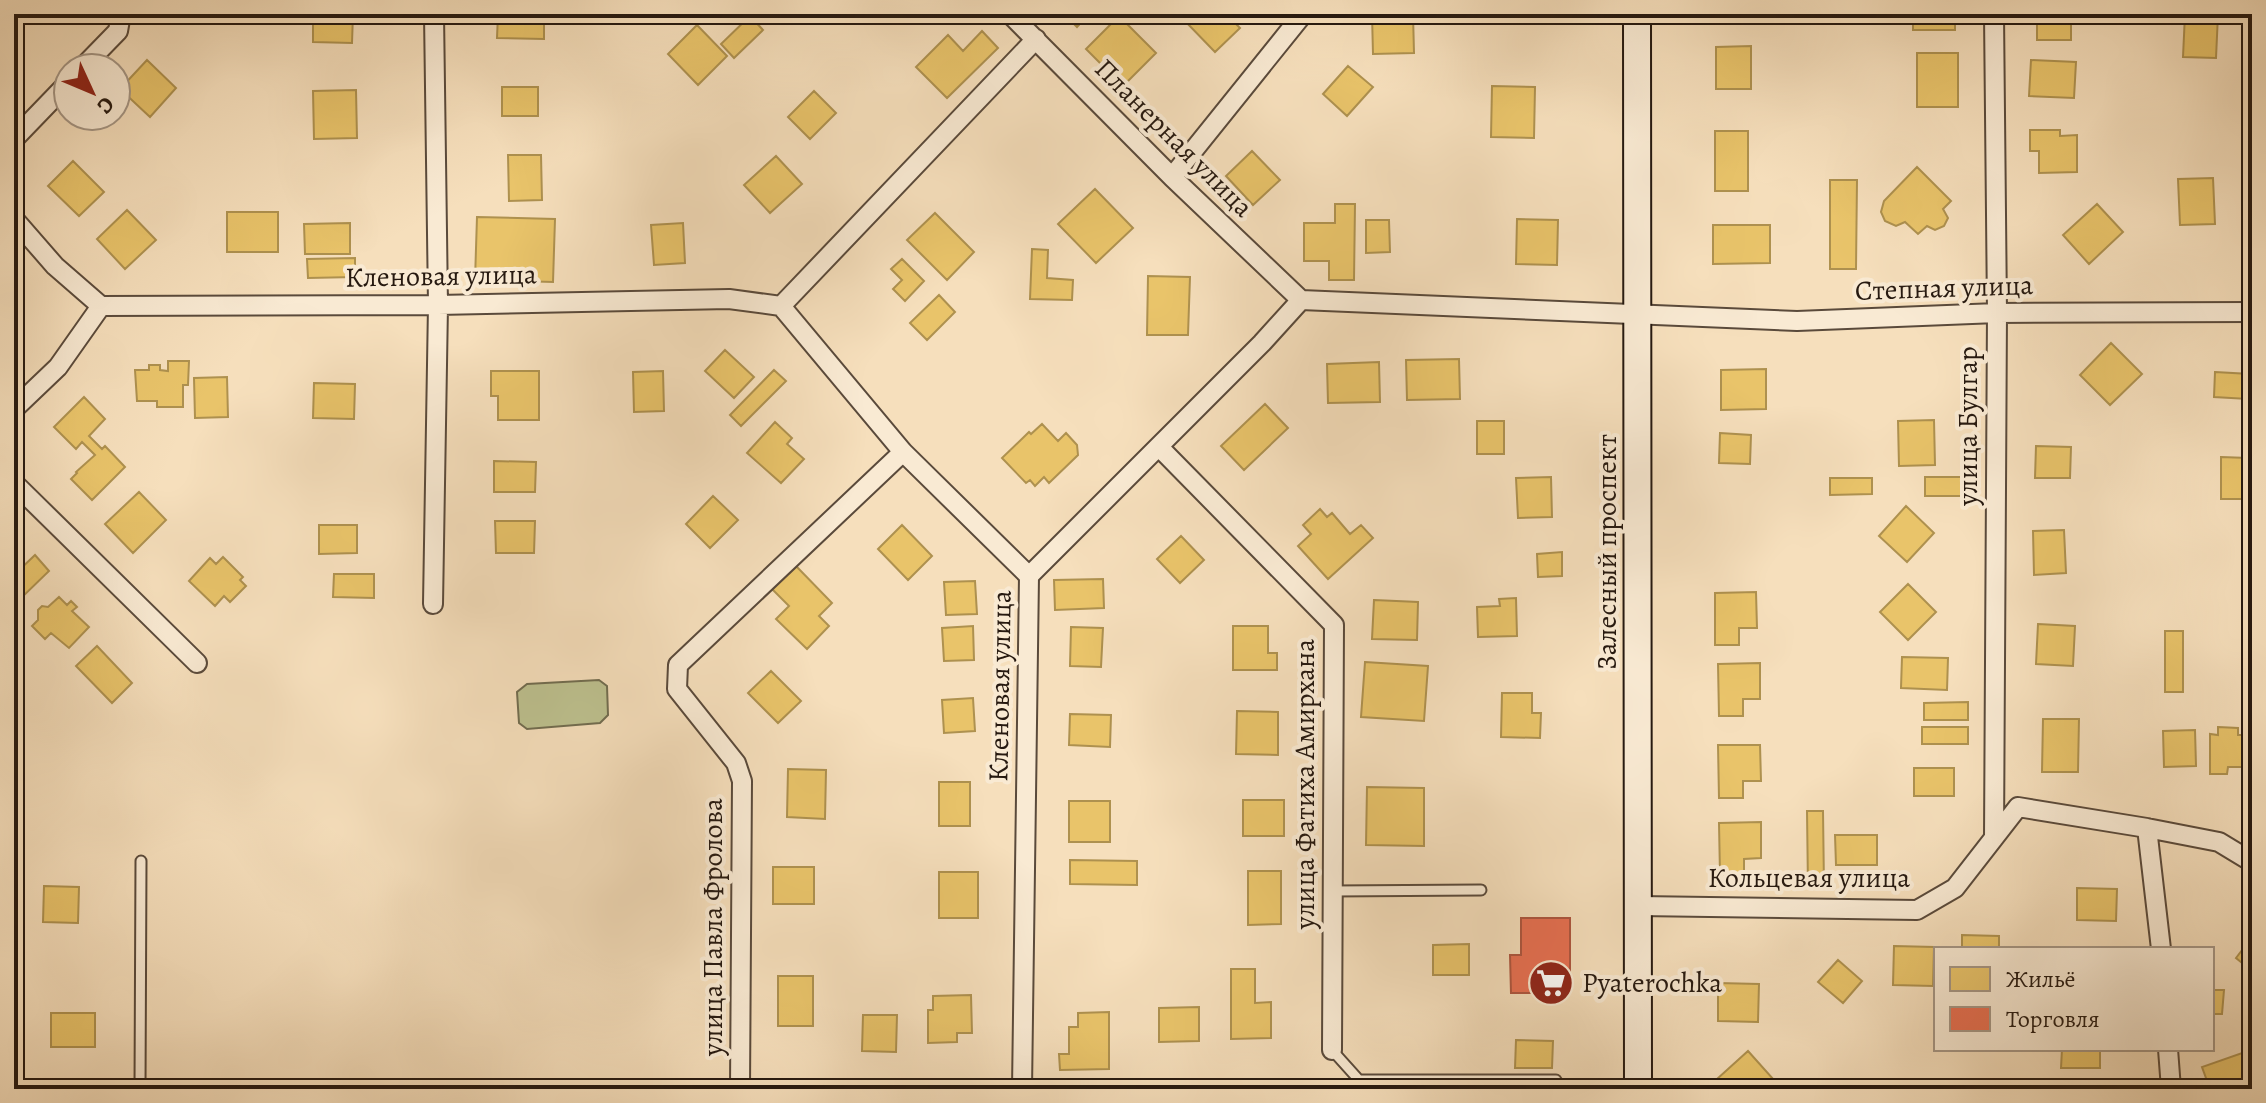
<svg xmlns="http://www.w3.org/2000/svg" width="2266" height="1103" font-family="Alegreya,serif">
  <style>
    .green { fill: #bdc18f; stroke: #726d50; stroke-width: 2 }
    .homes { fill: #e9c46a; stroke: #ae914f; stroke-width: 2 }
    .shops { fill: #e76f51; stroke: #ad553e; stroke-width: 2 }
    .lines { fill: none; stroke-linecap: round; stroke-linejoin: round }
    .service-casing { stroke: #5a4a3b; stroke-width: 13 }
    .minor-casing { stroke: #5a4a3b; stroke-width: 22 }
    .secondary-casing { stroke: #261910; stroke-width: 30 }
    .service { stroke: #f9ead3; stroke-width: 9 }
    .minor { stroke: #f9ead3; stroke-width: 18 }
    .secondary { stroke: #f9ead3; stroke-width: 26 }
    .labels { text-anchor: middle; dominant-baseline: central; stroke-width: 8; stroke-linejoin: round; paint-order: stroke }
    .street-label { font-size: 28px; fill: #261910; stroke: #f9ead3 }
    .poi-label { font-size: 28px; fill: #261910; stroke: #f9ead3; text-anchor: start }
  </style>
  <rect width="100%" height="100%" fill="#f6dfbc"/>
  <filter id="stains"><feTurbulence type="fractalNoise" baseFrequency=".0025" numOctaves="4"/><feColorMatrix values="0 0 0 0 .2 0 0 0 0 .09 0 0 0 0 .02 0 0 0 .5 -.17"/></filter>
  <radialGradient id="worn" r=".72"><stop offset=".6" stop-color="#630" stop-opacity="0"/><stop offset="1" stop-color="#630" stop-opacity=".3"/></radialGradient>
  <path class="green" d="M599,680L607,686L608,715L600,723L527,729L519,723L517,692L527,684Z"/>
  <path class="homes" d="M167,14H214V21L167,19Z
    M313,14H353L352,43L313,42Z
    M498,14H590V23L544,22V39L497,38Z
    M1064,14H1089L1077,27Z
    M1188,14H1226L1240,28L1215,52L1183,19Z
    M1372,14H1413L1414,53L1373,54Z
    M1913,14H1955V30H1913Z
    M2037,14H2071V40H2037Z
    M2185,14H2218L2216,58L2183,57Z
    M750,16L763,30L734,58L721,44Z
    M1119,16L1156,53L1123,86L1086,49Z
    M697,25L727,56L698,85L668,54Z
    M982,31L998,48L947,98L916,67L948,35L963,51Z
    M1751,46V89H1716V47Z
    M1917,53H1958V107H1917Z
    M147,60L176,88L150,117L120,89Z
    M2031,60L2076,62L2074,98L2029,96Z
    M1348,66L1373,87L1347,116L1323,94Z
    M1492,86L1535,87L1534,138L1491,137Z
    M502,87H538V116H502Z
    M356,90L357,138L314,139L313,91Z
    M814,91L836,113L810,139L788,117Z
    M2030,130H2060V136L2077,135V172L2039,173V151H2030Z
    M1715,131H1748V191H1715Z
    M1252,151L1280,180L1253,205L1226,176Z
    M508,155H541L542,200L509,201Z
    M776,156L802,184L770,213L744,185Z
    M73,161L104,192L79,216L48,186Z
    M1917,167L1951,201L1943,209L1948,218L1944,226L1935,230L1927,226L1918,234L1905,222L1896,226L1885,221L1881,212L1884,201Z
    M2213,178L2215,224L2180,225L2178,179Z
    M1830,180H1857L1856,269H1830Z
    M1095,189L1133,228L1096,263L1058,224Z
    M1335,204H1355L1354,280H1329V261H1304V223H1335Z
    M2097,204L2123,232L2089,264L2063,235Z
    M127,210L156,240L125,269L97,239Z
    M227,212H278V252H227Z
    M935,213L974,252L947,280L907,240Z
    M477,217L555,219L553,282L475,280Z
    M1517,219L1558,220L1557,265L1516,264Z
    M1366,220H1389L1390,252L1366,253Z
    M350,223V254H305L304,224Z
    M683,223L685,263L654,265L651,225Z
    M1713,225H1770V263L1713,264Z
    M1032,249L1048,250L1047,278L1073,280L1072,300L1030,299Z
    M355,258V277L308,278L307,259Z
    M902,259L924,281L905,301L893,289L902,280L891,269Z
    M1148,276L1190,277L1188,335H1147Z
    M939,295L955,312L927,340L910,323Z
    M2111,343L2142,374L2110,405L2080,375Z
    M725,350L754,377L734,398L705,371Z
    M1459,359L1460,399L1407,400L1406,360Z
    M168,361H189L188,385H183V407H157V401H137L135,370H149V365H160V370L168,371Z
    M1379,362L1380,402L1328,403L1327,364Z
    M1766,369V409L1721,410V370Z
    M774,370L786,381L741,426L730,415Z
    M491,371H539V420H498V396H491Z
    M663,371L664,411L634,412L633,372Z
    M2215,372L2250,374L2248,399L2214,397Z
    M227,377L228,417L195,418L194,378Z
    M314,383L355,384L354,419L313,418Z
    M84,397L105,419L89,436L102,449L105,446L125,467L92,500L71,479L77,473L76,472L95,455L82,442L76,449L54,427Z
    M1265,404L1288,428L1244,470L1221,446Z
    M1934,420L1935,465L1899,466L1898,421Z
    M1477,421H1504V454H1477Z
    M775,422L792,438L787,444L804,459L781,483L747,453Z
    M1042,424L1058,441L1066,433L1077,445L1078,455L1049,483L1044,477L1035,486L1030,480L1026,483L1002,458L1029,432L1031,434Z
    M1720,433L1751,435L1750,464L1719,463Z
    M2036,446L2071,447L2070,478H2035Z
    M2221,457L2248,458L2247,499H2221Z
    M494,461L536,462L535,492H494Z
    M1551,477L1552,517L1518,518L1516,478Z
    M1925,477H1968V496H1925Z
    M1830,478H1872V494L1830,495Z
    M139,492L166,520L133,553L105,524Z
    M713,496L738,520L710,548L686,524Z
    M1906,506L1934,533L1907,562L1879,536Z
    M1320,509L1327,517L1332,513L1350,534L1361,525L1373,538L1328,579L1298,546L1311,534L1303,525Z
    M495,521H535L534,553H496Z
    M319,525H357V553L319,554Z
    M902,525L932,556L908,580L878,549Z
    M2064,530L2066,573L2034,575L2033,531Z
    M1181,536L1204,560L1180,583L1157,559Z
    M1562,552V576L1538,577L1537,554Z
    M35,555L49,571L14,605V575Z
    M223,557L243,577L240,580L246,586L230,602L224,596L215,606L189,581L210,558L216,564Z
    M796,566L832,603L819,616L829,626L807,649L776,619L789,606L772,589Z
    M334,574H374V598L333,597Z
    M1103,579L1104,608L1055,610L1054,580Z
    M975,581L977,614L946,615L944,582Z
    M1908,584L1936,612L1908,640L1880,612Z
    M1756,592L1757,628H1739V645H1715V593Z
    M59,597L67,605L71,601L77,607L72,611L89,627L69,648L51,633L45,639L32,626L38,620V610L42,606L48,607Z
    M1516,598L1517,636L1478,637L1477,607L1500,606L1499,599Z
    M1374,600L1418,602L1417,640L1372,639Z
    M2038,624L2075,626L2073,666L2036,664Z
    M973,626L974,660L944,661L942,628Z
    M1233,626H1268V653H1277V670H1233Z
    M1071,627L1103,628L1101,667L1070,666Z
    M2165,631H2183V692H2165Z
    M97,646L132,683L112,703L76,666Z
    M1902,657L1948,658L1947,690L1901,688Z
    M1365,662L1428,666L1424,721L1361,717Z
    M1760,663V699H1743V716H1719L1718,664Z
    M771,671L801,701L778,723L748,693Z
    M1502,693H1532V713H1541L1540,738L1501,737Z
    M973,698L975,731L944,733L942,700Z
    M1968,702V720H1924V703Z
    M1237,711L1278,712V755L1236,754Z
    M1070,714L1111,715L1110,747L1069,745Z
    M2043,719H2079L2078,772H2042Z
    M1922,727H1968V744H1922Z
    M2218,727L2238,728V735H2245L2244,767H2228L2227,774H2210V734L2218,735Z
    M2195,730L2196,766L2164,767L2163,731Z
    M1718,745H1760L1761,781H1743V798H1719Z
    M1914,768H1954V796H1914Z
    M788,769L826,770L825,819L787,817Z
    M939,782H970V826H939Z
    M1367,787L1424,788V846L1366,845Z
    M1243,800H1284V836H1243Z
    M1069,801H1110V842H1069Z
    M1807,811H1823L1824,887L1808,888Z
    M1761,822V858L1744,859V875H1720L1719,823Z
    M1835,835H1877V865H1836Z
    M1070,860L1137,861V885L1070,884Z
    M773,867H814V904H773Z
    M1248,871H1281V924L1248,925Z
    M939,872H978V918H939Z
    M44,886L79,887L78,923L43,922Z
    M2077,888L2117,889L2116,921L2077,920Z
    M1962,935L1999,936V949H1962Z
    M2252,937V971L2236,958Z
    M1469,944V975H1433V945Z
    M1894,946L1934,947L1933,986L1893,985Z
    M1838,960L1862,981L1843,1003L1818,982Z
    M1231,969H1255V1003L1271,1002V1038L1231,1039Z
    M778,976H813V1026H778Z
    M1718,983L1759,984L1758,1022L1718,1021Z
    M2212,990H2224L2222,1014H2212Z
    M971,995L972,1033H957V1042L928,1043V1010H933V996Z
    M1199,1007V1041L1159,1042V1008Z
    M1109,1012V1069L1060,1070L1059,1054H1069V1027H1078V1013Z
    M51,1013H95V1047H51Z
    M863,1015H897L896,1052L862,1051Z
    M1516,1040L1553,1041L1552,1068H1515Z
    M2062,1049H2100V1068H2061Z
    M1748,1051L1782,1089H1727L1717,1079Z
    M2245,1052L2252,1072V1089H2210L2202,1067Z"/>
  <path class="shops" d="M1521,918H1570V993H1511L1510,955H1521Z"/>
  <g class="lines">
    <g class="service-casing">
      <path id="service" d="M1332,891L1481,890
        M1332,1050L1359,1080H1556
        M140,1089L141,861"/>
    </g>
    <g class="minor-casing">
      <path id="minor" d="M1010,14L1172,177L1301,300
        M82,68L118,31L121,14
        M14,139L68,83
        M1172,177L1303,14
        M14,219L55,266L101,306
        M1301,300L1797,321L1997,313L2252,312
        M101,306L438,305L729,299L781,306
        M14,409L58,367L101,306
        M1159,447L1334,625L1332,1050
        M14,483L197,663
        M1029,576L903,452L781,306L1036,39
        M433,604L438,305L434,14
        M2147,828L2161,949
        M1994,838L1997,313L1994,14
        M1639,906L1917,910L1955,888L2018,807L2147,828L2219,842L2252,862
        M2168,1049L2171,1089
        M740,1089L742,781L736,763L677,689L678,665L903,452
        M1022,1089L1029,576L1262,343L1301,300"/>
    </g>
    <g class="secondary-casing">
      <path id="secondary" d="M1637,14L1638,1089"/>
    </g>
    <use href="#service" class="service"/>
    <use href="#minor" class="minor"/>
    <use href="#secondary" class="secondary"/>
  </g>
  <defs>
    <g id="supermarket-disc" transform="scale(2.3)"><circle r="9.5" fill="#8f2418" stroke="#f9ead3"/><path d="M-6-5.5h2.5l.6 2H6L4.5 2H-2.5L-4.4-4H-6ZM-1.5 3.2a1.3 1.3 0 1 0 .1 0ZM3 3.2a1.3 1.3 0 1 0 .1 0Z" fill="#fff"/></g>
  </defs>
  <g fill-rule="evenodd">
    <use href="#supermarket-disc" x="1551" y="983"/>
  </g>
  <g class="labels">
    <g class="street-label">
      <text transform="translate(1174 138) rotate(45)">Планерная улица</text>
      <text transform="translate(441 276) rotate(-1)">Кленовая улица</text>
      <text transform="translate(1944 288) rotate(-2)">Степная улица</text>
      <text transform="translate(1968 426) rotate(-90)">улица Булгар</text>
      <text transform="translate(1607 552) rotate(-90)">Залесный проспект</text>
      <text transform="translate(1000 686) rotate(-89)">Кленовая улица</text>
      <text transform="translate(1305 784) rotate(-90)">улица Фатиха Амирхана</text>
      <text x="1809" y="878">Кольцевая улица</text>
      <text transform="translate(713 927) rotate(-90)">улица Павла Фролова</text>
    </g>
    <g class="poi-label">
      <text x="1582" y="983">Pyaterochka</text>
    </g>
  </g>
  <rect width="2266" height="1103" fill="none" stroke="#f6dfbc" stroke-width="48"/>
  <rect x="16" y="16" width="2234" height="1071" fill="none" stroke="#261910" stroke-width="4"/>
  <rect x="24" y="24" width="2218" height="1055" fill="none" stroke="#261910" stroke-width="2"/>
  <rect x="1934" y="947" width="280" height="104" fill="#f9ead3" stroke="#a59685" stroke-width="2"/>
  <rect x="1950" y="967" width="40" height="24" fill="#e9c46a" stroke="#a59685" stroke-width="2"/>
  <text x="2006" y="987" font-size="24" fill="#261910">Жильё</text>
  <rect x="1950" y="1007" width="40" height="24" fill="#e76f51" stroke="#a59685" stroke-width="2"/>
  <text x="2006" y="1027" font-size="24" fill="#261910">Торговля</text>
  <g transform="translate(92 92) rotate(134)"><circle r="38" fill="#f9ead3" stroke="#a59685" stroke-width="2"/>
  <path d="M0-6L14 30L0 20L-14 30Z" fill="#8f2418"/>
  <text y="-12" font-size="22" font-weight="bold" text-anchor="middle" fill="#261910">С</text>
  </g>
  <rect width="100%" height="100%" filter="url(#stains)"/>
  <rect width="100%" height="100%" fill="url(#worn)"/>
</svg>
